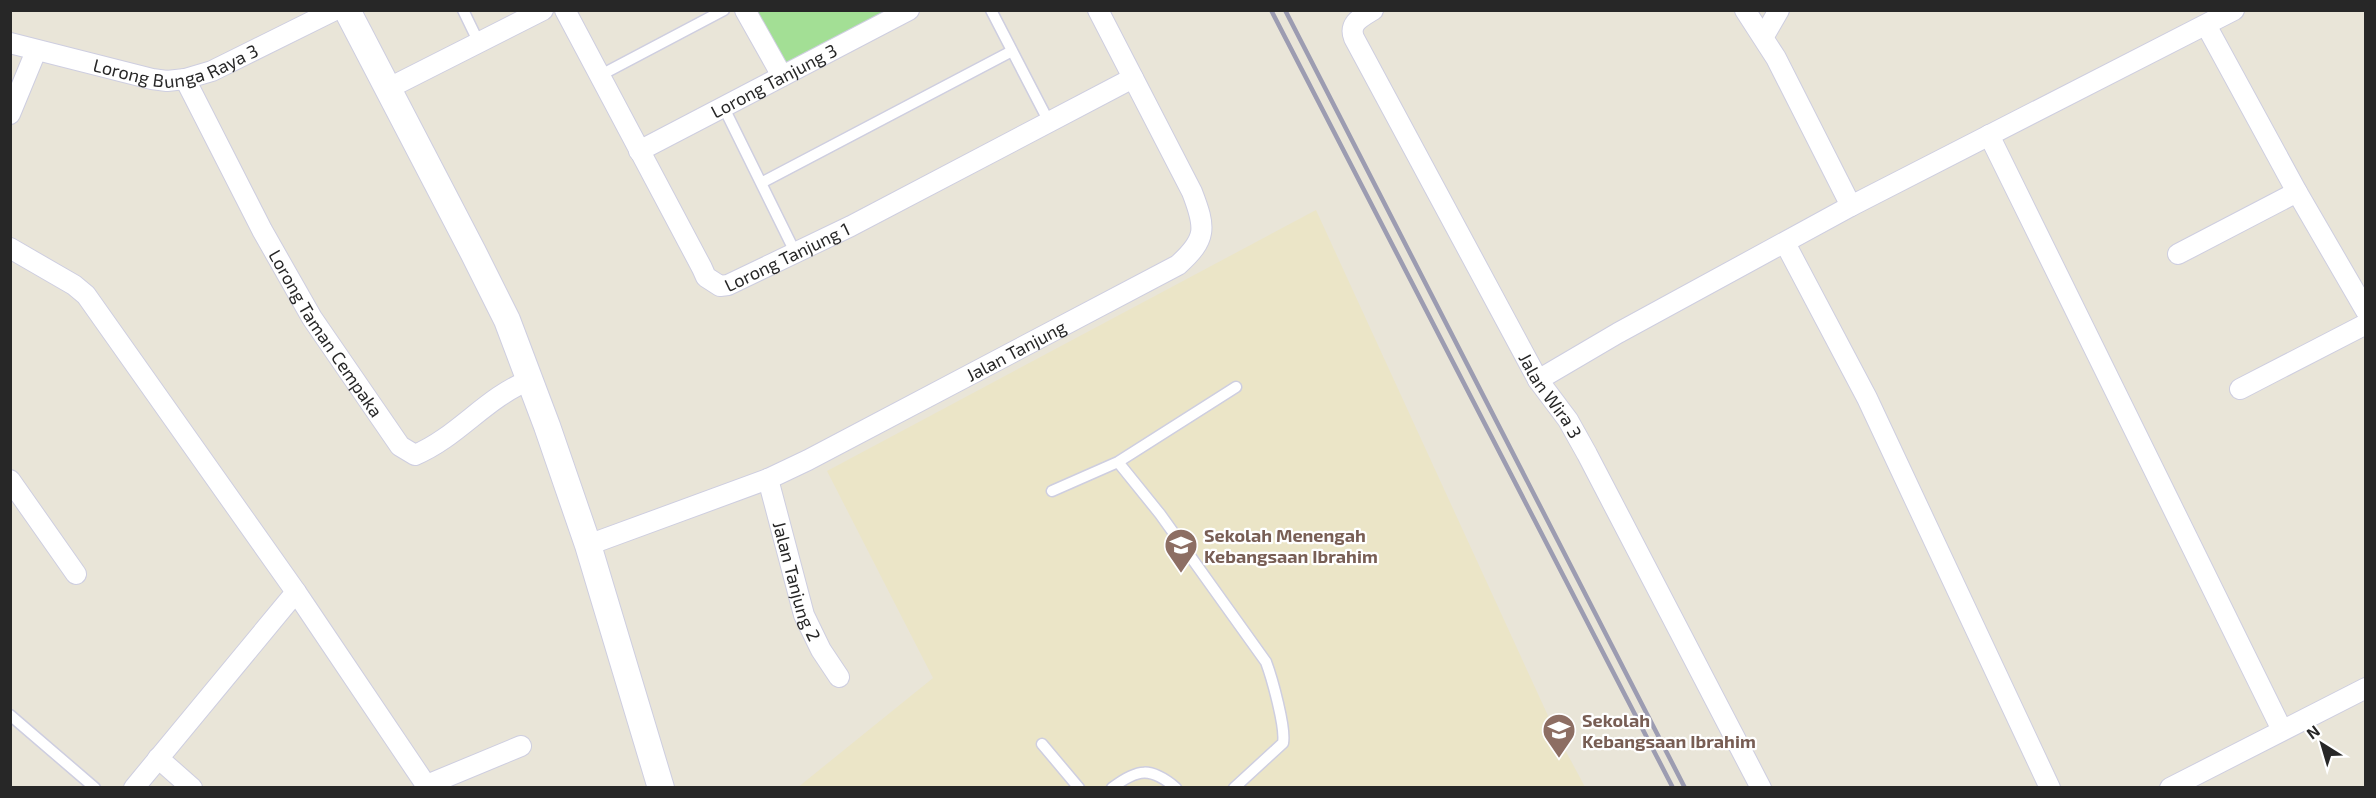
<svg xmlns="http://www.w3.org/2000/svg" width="2376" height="798" font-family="'Exo 2',sans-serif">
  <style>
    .education { fill: #ebe5c7 }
    .green { fill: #a3df95 }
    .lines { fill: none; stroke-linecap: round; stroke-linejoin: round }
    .service-casing { stroke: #cecee0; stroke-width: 13 }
    .minor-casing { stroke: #cecee0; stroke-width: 22 }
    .tertiary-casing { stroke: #cecee0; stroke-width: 28 }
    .service { stroke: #fff; stroke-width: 10 }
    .minor { stroke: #fff; stroke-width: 20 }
    .tertiary { stroke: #fff; stroke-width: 26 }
    .rail { stroke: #9c9cb1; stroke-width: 4.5 }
    .labels { text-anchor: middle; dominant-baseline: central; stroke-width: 4.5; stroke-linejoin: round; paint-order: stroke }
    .street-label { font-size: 18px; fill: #272727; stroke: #fff }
    .education-label { font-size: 18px; font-weight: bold; fill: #785e54; stroke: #fff; text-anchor: start }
  </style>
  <rect width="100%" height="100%" fill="#e9e5d8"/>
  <path class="education" d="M1316,210L1555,731L1585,787L797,788L933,678L827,471Z"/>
  <path class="green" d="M754,11H885L783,64Z"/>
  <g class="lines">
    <g class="service-casing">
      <path id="service" d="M463,10L479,43
        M991,10L1049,122
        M599,76L724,10
        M723,106L795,252
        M761,183L1012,51
        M1118,462L1160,514L1266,662C1272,678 1286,728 1283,743L1234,788
        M1052,491L1118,462L1236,387
        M10,715L95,788
        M1042,744L1079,788
        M1112,788C1138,768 1151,767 1176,788"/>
    </g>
    <g class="minor-casing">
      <g id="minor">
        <path id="s1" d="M565,10L702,268L706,277L720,286L728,285L851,226L1133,78"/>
        <path d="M745,10L782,76"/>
        <path id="s2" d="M1373,10C1362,17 1348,23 1354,38L1538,380L1568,420L1587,454L1761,788"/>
        <path d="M1745,10L1776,58L1851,206"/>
        <path d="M2206,25L2297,192L2366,311"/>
        <path d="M1764,36L1779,10"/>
        <path id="s3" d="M10,43L152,79L167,81L185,79L212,71L335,10"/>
        <path id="s4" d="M185,79L262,230L312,318L400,446L415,455C458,437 486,397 530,380"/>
        <path d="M387,89L543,10"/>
        <path d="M10,114L36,51"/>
        <path d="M1989,135L2282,730"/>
        <path id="s5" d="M639,151L909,10"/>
        <path d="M1785,243L1867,398L2050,788"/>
        <path d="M10,248L74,285L86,295L296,592L428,788"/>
        <path d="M2178,254L2297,192"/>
        <path d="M1538,380L1618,333L1851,206L2234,10"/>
        <path d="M2240,389L2366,324"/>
        <path id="s6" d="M768,479L804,615L821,650L839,677"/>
        <path d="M10,480L76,574"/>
        <path id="s7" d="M588,545L768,479L808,460L1178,265C1207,239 1206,228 1192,192L1098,10"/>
        <path d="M158,758L192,788"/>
        <path d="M427,785L521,746"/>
        <path d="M134,788L296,592"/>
        <path d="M2170,788L2366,688"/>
      </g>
    </g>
    <g class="tertiary-casing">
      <path id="tertiary" d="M347,10L473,252L507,320L547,426L588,545L661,788"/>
    </g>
    <use href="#service" class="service"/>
    <use href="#minor" class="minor"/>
    <use href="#tertiary" class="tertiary"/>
    <path class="rail" d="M1271,10L1673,788
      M1285,10L1685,788"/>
  </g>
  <defs>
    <g id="school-pin" transform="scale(1.725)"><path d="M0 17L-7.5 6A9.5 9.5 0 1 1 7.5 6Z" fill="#8d6e63" stroke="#fff"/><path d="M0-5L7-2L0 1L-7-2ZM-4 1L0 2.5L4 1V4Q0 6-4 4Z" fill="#fff"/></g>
  </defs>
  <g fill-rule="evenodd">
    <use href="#school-pin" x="1181" y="545"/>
    <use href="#school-pin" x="1559" y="730"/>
  </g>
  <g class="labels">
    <g class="street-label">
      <text stroke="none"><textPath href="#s3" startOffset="172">Lorong Bunga Raya 3</textPath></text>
      <text stroke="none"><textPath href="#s5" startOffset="152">Lorong Tanjung 3</textPath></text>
      <text stroke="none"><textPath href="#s1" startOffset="392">Lorong Tanjung 1</textPath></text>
      <text stroke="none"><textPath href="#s4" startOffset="291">Lorong Taman Cempaka</textPath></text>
      <text stroke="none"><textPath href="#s7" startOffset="471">Jalan Tanjung</textPath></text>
      <text stroke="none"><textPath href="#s2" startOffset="446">Jalan Wira 3</textPath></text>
      <text stroke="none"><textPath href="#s6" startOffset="106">Jalan Tanjung 2</textPath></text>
    </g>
    <g class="education-label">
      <text x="1204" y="535">Sekolah Menengah<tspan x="1204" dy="21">Kebangsaan Ibrahim</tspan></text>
      <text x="1582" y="720">Sekolah<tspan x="1582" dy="21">Kebangsaan Ibrahim</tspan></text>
    </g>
  </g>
  <rect width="2376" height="798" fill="none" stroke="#272727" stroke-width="24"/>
  <g transform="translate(2322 744) rotate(323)" stroke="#ffffff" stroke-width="4.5" paint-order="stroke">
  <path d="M0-4.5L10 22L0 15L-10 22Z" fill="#272727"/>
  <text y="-9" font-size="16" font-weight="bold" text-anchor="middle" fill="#272727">N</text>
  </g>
</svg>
